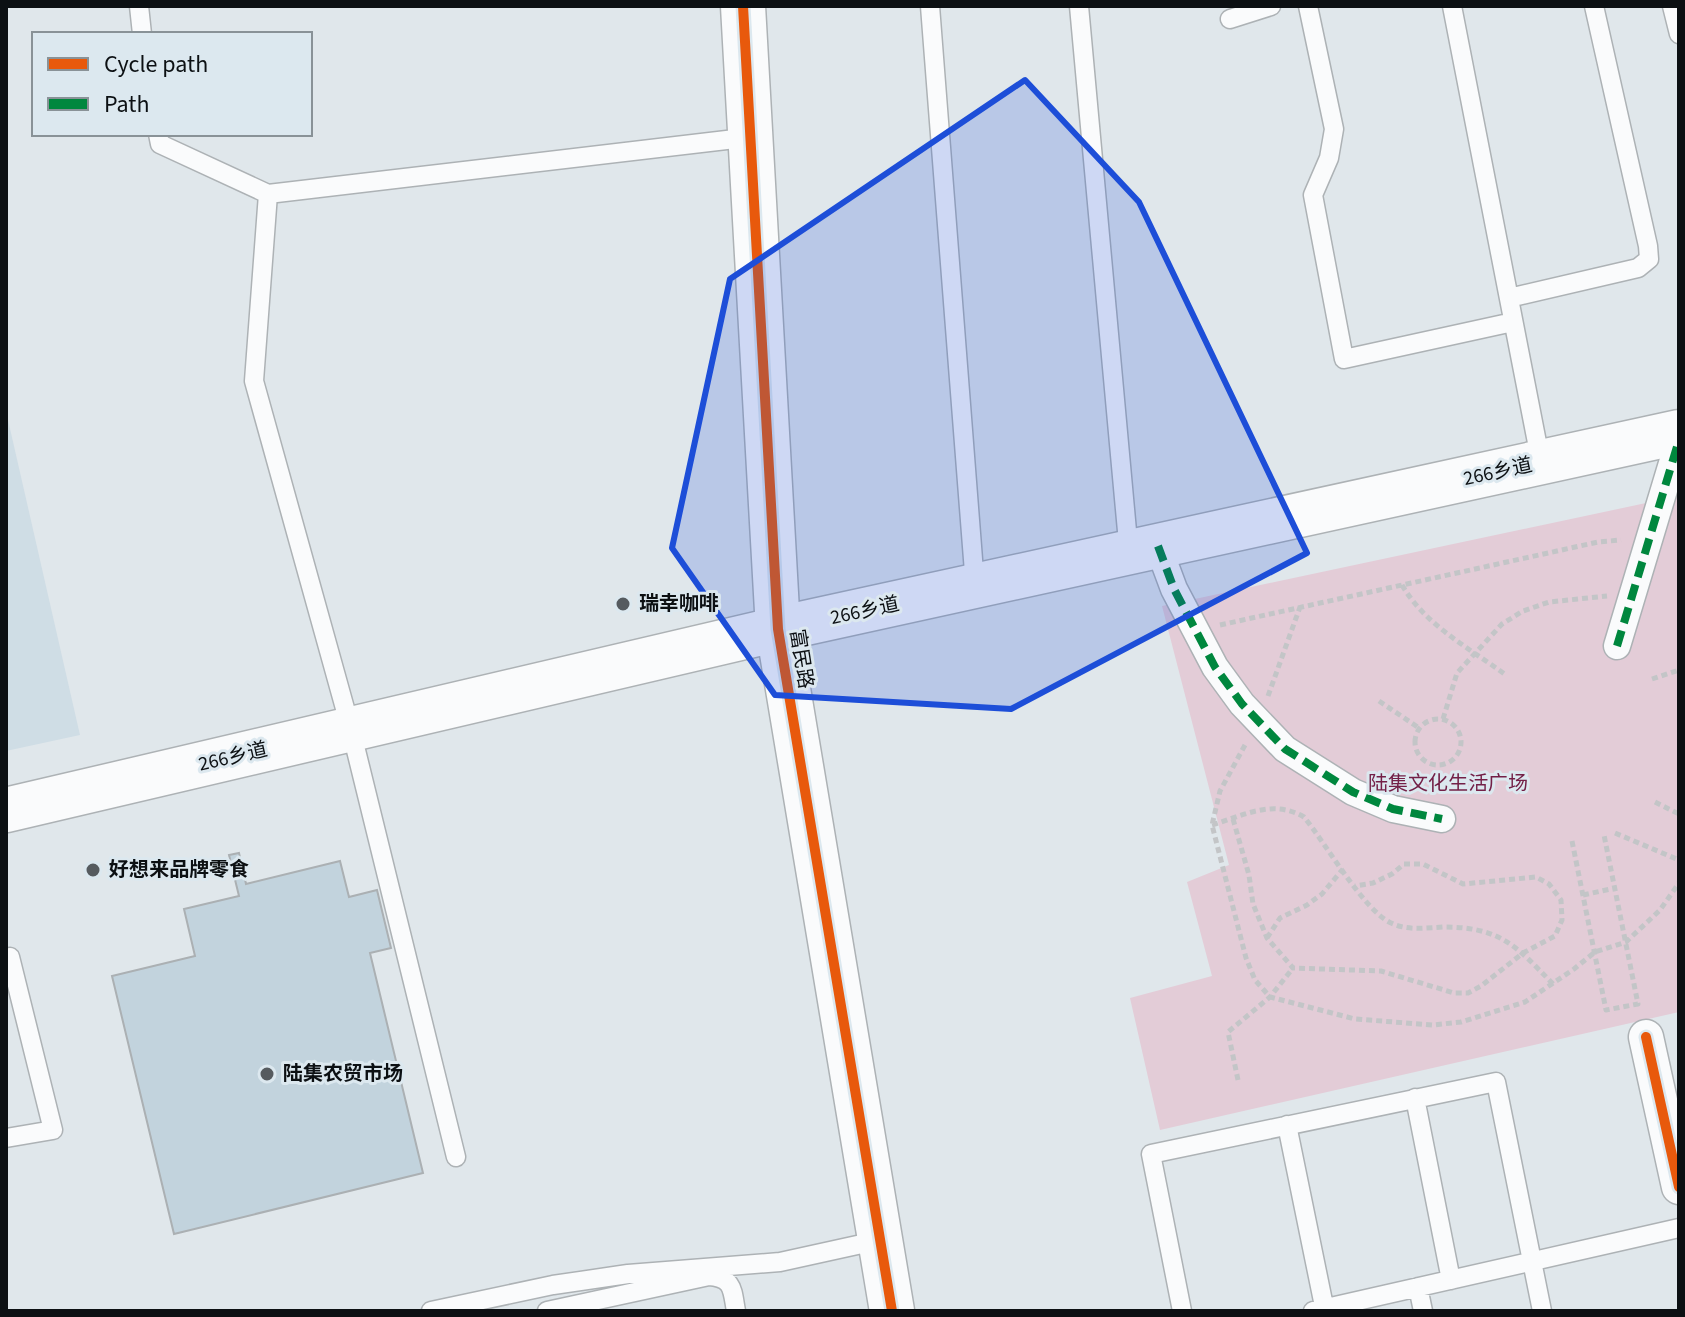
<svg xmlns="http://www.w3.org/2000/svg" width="1685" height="1317" font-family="'Source Sans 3','Noto Sans SC',sans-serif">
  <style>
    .built { fill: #cfdde5 }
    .green { fill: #e3ccd7 }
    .building { fill: #c2d3dd; stroke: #abb0b3; stroke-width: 2 }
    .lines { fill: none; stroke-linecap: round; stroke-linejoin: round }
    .service-casing { stroke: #adb2b5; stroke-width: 21 }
    .pedestrian-casing { stroke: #adb2b5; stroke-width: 29 }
    .minor-casing { stroke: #adb2b5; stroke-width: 37 }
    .tertiary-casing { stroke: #adb2b5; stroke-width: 47 }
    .secondary-casing { stroke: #adb2b5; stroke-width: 47 }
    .path { stroke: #c3c5c7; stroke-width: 5; stroke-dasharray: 6 4; stroke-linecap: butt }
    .service { stroke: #fafbfc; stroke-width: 18 }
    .pedestrian { stroke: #fafbfc; stroke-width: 26 }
    .minor { stroke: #fafbfc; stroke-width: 34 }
    .tertiary { stroke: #fafbfc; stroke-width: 44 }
    .secondary { stroke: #fafbfc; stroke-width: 44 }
    .quiet { stroke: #00873e; stroke-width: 8; stroke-dasharray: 16 8; stroke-linecap: butt }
    .cycleway-casing { stroke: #dce8ef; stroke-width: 15 }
    .cycleway { stroke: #e8590c; stroke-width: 10 }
    .marked { fill: #1d4ed8; fill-opacity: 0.2; stroke: #1d4ed8; stroke-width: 6; stroke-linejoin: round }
    .poi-dot { fill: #565b5f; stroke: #dce8ef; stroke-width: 3 }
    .labels { text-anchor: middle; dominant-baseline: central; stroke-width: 6; stroke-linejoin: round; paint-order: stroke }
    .street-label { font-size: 20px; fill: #0c1013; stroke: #dce8ef }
    .poi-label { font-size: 20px; font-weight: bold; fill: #0c1013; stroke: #dce8ef; text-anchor: start }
    .park-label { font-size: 20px; fill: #732047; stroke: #dce8ef }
  </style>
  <rect width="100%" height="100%" fill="#e0e7eb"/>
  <path class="built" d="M6,411L80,735L6,751Z"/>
  <path class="green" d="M1679,496V1012L1160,1130L1130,998L1212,976L1187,882L1229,865L1162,606Z"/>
  <path class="building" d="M239,853L246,884L340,861L349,897L377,890L391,948L370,953L423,1173L174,1234L112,976L195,956L184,909L239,896L229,855Z"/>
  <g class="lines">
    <g class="service-casing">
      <path id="service" d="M139,6L142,34
        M930,6L975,585
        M1079,6L1129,553
        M1308,6L1334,129L1329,158L1313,195L1344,359L1513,322
        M1452,6L1541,463
        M1672,6L1679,34
        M1230,19L1271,6
        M158,134L160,144L268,194L752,137
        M268,194L254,381L351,730L456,1157
        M1509,298L1638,268L1649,259L1648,246L1594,6
        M1415,1098L1451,1280
        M1287,1125L1325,1311
        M6,1138L53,1130L10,957
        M1418,1287L1423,1311
        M431,1311L553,1285L628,1274L780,1262L880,1240
        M547,1311L709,1276C734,1278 732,1290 736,1311
        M1182,1311L1151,1154L1496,1082L1542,1311
        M1313,1311L1679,1228"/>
    </g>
    <g class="pedestrian-casing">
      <path id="pedestrian" d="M1158,546L1174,589L1215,667L1242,704L1285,749L1353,792L1393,809L1442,819
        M1617,646L1679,440"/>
    </g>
    <g class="minor-casing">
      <path id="minor" d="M1646,1037L1679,1187"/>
    </g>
    <g class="tertiary-casing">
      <path id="tertiary" d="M743,6L778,629L892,1311"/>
    </g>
    <g class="secondary-casing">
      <path id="secondary" d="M6,810L778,629L1679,432"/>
    </g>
    <path class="path" d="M1402,585C1425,625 1469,648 1506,675
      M1220,625L1598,542L1621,540
      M1652,679L1679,670
      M1268,696L1300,607
      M1379,701L1419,728
      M1415 742a23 23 0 1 1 46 0a23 23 0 1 1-46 0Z
      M1443,719L1457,673L1502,624L1523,611L1549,602L1607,596
      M1245,745L1220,791L1212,825L1246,958L1255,980L1270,997L1355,1019L1433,1025L1461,1022L1525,1002L1574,969L1595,952L1626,942L1660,910L1679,883
      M1655,802L1679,814
      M1233,819L1249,875L1253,904L1267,938L1293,968L1381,971L1454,993H1468L1481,986L1523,953L1555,936L1562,920L1561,900L1549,884L1536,877L1463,884L1423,864H1404L1392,874L1373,883L1355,886
      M1212,825C1244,815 1273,799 1304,817C1326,844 1362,907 1389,922C1406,931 1424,928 1443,927C1501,927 1516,946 1553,984
      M1615,833L1679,860
      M1572,841L1606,1010L1638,1004L1604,835
      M1583,895L1615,888
      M1267,938L1280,918L1307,905L1322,894L1343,869
      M1238,1080L1228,1032L1270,997L1293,968"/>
    <use href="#service" class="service"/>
    <use href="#pedestrian" class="pedestrian"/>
    <use href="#minor" class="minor"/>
    <use href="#tertiary" class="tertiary"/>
    <use href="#secondary" class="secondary"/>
    <path class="quiet" d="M1158,546L1174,589L1215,667L1242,704L1285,749L1353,792L1393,809L1442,819
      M1617,646L1679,440"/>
    <g class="cycleway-casing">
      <path id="cycleway" d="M743,6L778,629L892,1311
        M1646,1037L1679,1187"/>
    </g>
    <use href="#cycleway" class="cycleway"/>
  </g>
  <path class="marked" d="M1025,80L1139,202L1307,553L1011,709L775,695L672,548L730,279Z"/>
  <g class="poi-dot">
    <circle cx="623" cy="604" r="8"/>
    <circle cx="93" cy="870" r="8"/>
    <circle cx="267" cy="1074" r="8"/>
  </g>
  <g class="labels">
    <g class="street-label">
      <text transform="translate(1498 472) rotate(-12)">266乡道</text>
      <text transform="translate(865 611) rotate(-12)">266乡道</text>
      <text transform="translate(801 659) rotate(81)">富民路</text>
      <text transform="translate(233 757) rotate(-13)">266乡道</text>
    </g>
    <g class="poi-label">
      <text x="639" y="604">瑞幸咖啡</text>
      <text x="109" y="870">好想来品牌零食</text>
      <text x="283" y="1074">陆集农贸市场</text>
    </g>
    <g class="park-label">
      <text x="1448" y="784">陆集文化生活广场</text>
    </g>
  </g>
  <rect width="1685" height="1317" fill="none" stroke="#0c1013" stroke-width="16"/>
  <rect x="32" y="32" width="280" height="104" fill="#dce8ef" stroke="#899297" stroke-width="2"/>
  <rect x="48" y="58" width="40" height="12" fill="#e8590c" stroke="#899297" stroke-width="2"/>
  <text x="104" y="72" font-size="24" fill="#0c1013">Cycle path</text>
  <rect x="48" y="98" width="40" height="12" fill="#00873e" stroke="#899297" stroke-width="2"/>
  <text x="104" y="112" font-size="24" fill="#0c1013">Path</text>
</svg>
